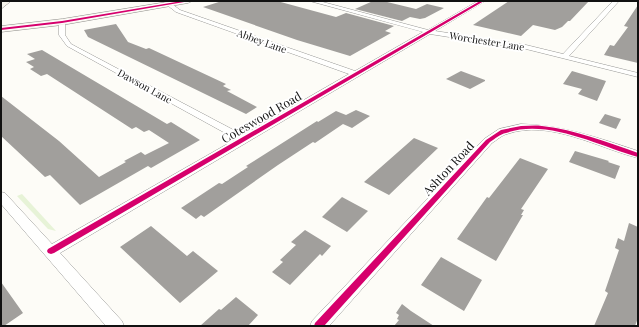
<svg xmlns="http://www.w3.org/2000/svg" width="639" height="327" font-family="'Playfair Display',serif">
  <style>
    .green { fill: #e7f3d7 }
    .building { fill: #a19f9c }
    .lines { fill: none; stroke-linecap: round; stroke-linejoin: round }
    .street-casing { stroke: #979795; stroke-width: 1 }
    .secondary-casing { stroke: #8e8d8b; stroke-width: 1 }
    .street { fill: #fffffe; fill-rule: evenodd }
    .secondary { fill: #f6f4eb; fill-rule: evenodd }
    .cycleway-casing { stroke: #fff; stroke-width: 2 }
    .cycleway { fill: #d6006c; fill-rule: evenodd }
    .labels { text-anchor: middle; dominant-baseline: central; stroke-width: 4; stroke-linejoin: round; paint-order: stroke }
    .far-street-label { font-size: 10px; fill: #111; stroke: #fff }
    .street-label { font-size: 12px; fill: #111; stroke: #fff }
  </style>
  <rect width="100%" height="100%" fill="#fdfcf7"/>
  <path class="green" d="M22,194L56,231L48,229L17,196Z"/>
  <path class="building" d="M222,1H277L336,17L346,13L394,26L385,31L391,33L350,56L297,40L203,7Z
    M373,1H383L416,9L427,4L444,8L425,18L420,19L410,17L402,21L355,9Z
    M509,1H589L570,21H568L562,27L555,30L533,25L521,36L473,25Z
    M638,5V63L604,55L610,45L614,46L628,27L624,26Z
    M116,24L128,42L146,49L149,48L226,84L223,86L231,90L227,91L257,107L246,114L88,37L84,30Z
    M42,50L167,124L171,122L200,140L151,168L148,166L80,205L50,175L45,177L1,136V96L59,141L99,177L126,162L124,161L141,152L145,155L169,143L149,130L144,132L136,127L132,129L47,74L41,76L30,69L34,67L26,62L35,59L27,54Z
    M461,71L485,80V81L470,89L446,79Z
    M572,71L606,81L597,101L578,94L582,89L563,84Z
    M356,110L370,116L352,128L343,124L315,143L313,142L278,165L204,217L201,215L196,219L181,208L219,183L222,184L248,167L246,166L317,121L318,122L336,111L346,115Z
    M605,114L621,119L616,129L599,123Z
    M414,138L438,148L389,195L364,182Z
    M575,151L609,161L608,162L620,166L615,179L569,162Z
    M520,158L548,169L521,209L524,210L521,215H523L496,261L457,239L487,197L489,198Z
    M342,197L368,211L347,232L322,217Z
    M629,223L638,227V318L635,326H594L608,293L605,291L619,250L615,248L618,238L624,241Z
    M151,226L187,256L193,251L218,271L180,303L120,247Z
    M305,230L331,246L322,256L320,254L290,285L272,272L283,262L280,260L296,245L291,242Z
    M441,257L482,280L464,311L421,285Z
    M1,282L23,313L4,326H1Z
    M236,297L258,315L248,326H200L219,309L221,310Z
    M402,304L411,311L434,326H394L399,320L397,319L399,315L396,313Z"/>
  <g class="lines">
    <g class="street-casing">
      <path id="street" d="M310,1H319L428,30L478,1H485L435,31L526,45L563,54L613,1H619L569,56L638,73V77L526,49L430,34L60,253L122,321L124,326H106L1,204V192L5,193L52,244L236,139L67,46L59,35V22L62,20L65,22V35L71,44L243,135L349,74L176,12L167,5L172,4L180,10L355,71L423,32Z
        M521,124C562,125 599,138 638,151V158C598,148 549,119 507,134C502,135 497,140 492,143L329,326H310L312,321L484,139L499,129Z"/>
    </g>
    <g class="secondary-casing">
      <path id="secondary" d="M2,1H11L1,9Z
        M173,1H192L188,3L62,25L1,32V26L62,19Z"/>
    </g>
    <use href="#street" class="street"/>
    <use href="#secondary" class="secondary"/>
    <g class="cycleway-casing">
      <path id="cycleway" d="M182,1H190L62,23L1,30V28L62,21Z
        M480,1H484L54,253L51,254L48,253L47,251L48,249Z
        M521,126C528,126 535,125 542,126C576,130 607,142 638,153V157C599,146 547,118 506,133C500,134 495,139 490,142L324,326H314L315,323L486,140L501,130Z"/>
    </g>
    <use href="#cycleway" class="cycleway"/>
  </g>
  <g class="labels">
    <g class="far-street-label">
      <text transform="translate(262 41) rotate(20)">Abbey Lane</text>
      <text transform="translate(487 41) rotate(9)">Worchester Lane</text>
      <text transform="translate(145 86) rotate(29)">Dawson Lane</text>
    </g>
    <g class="street-label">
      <text transform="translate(261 117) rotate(-30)">Coteswood Road</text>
      <text transform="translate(448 168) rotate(-47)">Ashton Road</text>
    </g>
  </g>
  <rect width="639" height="327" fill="none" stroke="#111111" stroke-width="4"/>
</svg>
